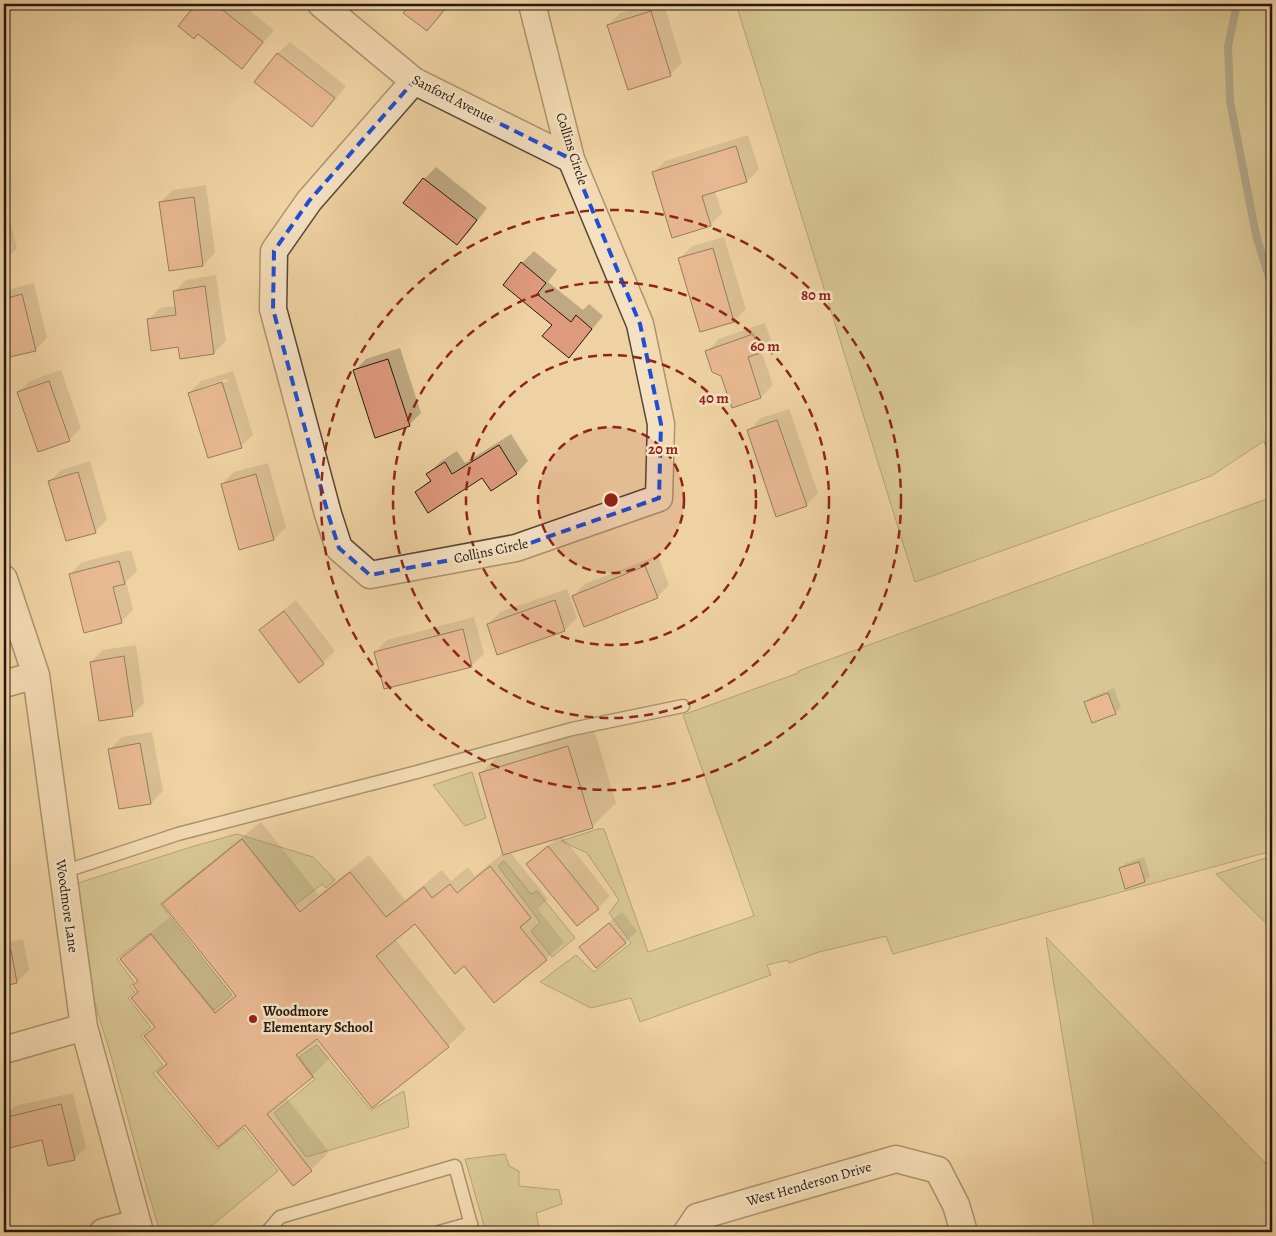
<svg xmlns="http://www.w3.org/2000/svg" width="1276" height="1236" font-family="Alegreya,serif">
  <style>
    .green { fill: #bdbb83; stroke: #706a49 }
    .shadow { fill: #0003; fill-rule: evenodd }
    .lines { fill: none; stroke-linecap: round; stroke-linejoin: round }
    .stream { stroke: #6e7670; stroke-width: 8 }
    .building { fill: #df997d; stroke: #24180f }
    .service-casing { stroke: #574634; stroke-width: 15 }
    .minor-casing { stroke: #574634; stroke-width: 29 }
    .service { stroke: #f5e2c3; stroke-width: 12 }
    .minor { stroke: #f5e2c3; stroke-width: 26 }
    .marked { fill: none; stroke: #1d4ed8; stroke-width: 4; stroke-dasharray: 10 6; stroke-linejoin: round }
    .ring { fill: none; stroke: #8f2418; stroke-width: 2.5; stroke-dasharray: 9 6 }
    .poi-dot { fill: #8f2418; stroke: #f5e2c3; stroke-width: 2 }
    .labels { text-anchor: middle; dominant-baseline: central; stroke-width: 5; stroke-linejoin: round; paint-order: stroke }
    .street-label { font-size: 14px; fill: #24180f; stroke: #f5e2c3 }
    .poi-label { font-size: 14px; font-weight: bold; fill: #24180f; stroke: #f5e2c3; text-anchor: start }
    .centre { fill: #8f2418; stroke: #f5e2c3; stroke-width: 2.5 }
    .ring-label { font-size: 15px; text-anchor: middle; font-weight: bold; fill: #8f2418; stroke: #f5e2c3; stroke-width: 5; stroke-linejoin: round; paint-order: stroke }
  </style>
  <rect width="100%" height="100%" fill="#efd2a3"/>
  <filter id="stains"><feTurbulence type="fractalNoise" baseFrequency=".004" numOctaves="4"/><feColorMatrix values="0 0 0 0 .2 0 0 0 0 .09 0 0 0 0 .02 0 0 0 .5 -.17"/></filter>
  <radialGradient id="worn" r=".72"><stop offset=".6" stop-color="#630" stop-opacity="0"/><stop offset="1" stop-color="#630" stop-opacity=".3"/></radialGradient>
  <path class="green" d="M736,4H1272V464L1264,441L1211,476L915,582Z
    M1272,497V851L893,954L886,936L819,952L789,963L788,960L767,965L771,975L640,1022L631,998L591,1008L540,982L576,955L594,972L631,943L609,913L619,900L587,853L561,841L598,829H604L648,952L754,916L683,715L798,673V671Z
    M472,772L486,818L465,826L433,785Z
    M237,834L313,857L335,880L326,888L322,884L295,905L242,839L160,904L232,995L214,1010L150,933L117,959L134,982L130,986L135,992L128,998L151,1027L141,1036L163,1065L153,1073L217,1149L244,1128L278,1171L204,1232H160L146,1185L111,1056L90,987L72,885L191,847Z
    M1272,856V929L1216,874Z
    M504,861L531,894L537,891L575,938L552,957L531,931L540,922L498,866Z
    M1046,937L1272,1170V1232H1095Z
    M317,1045L371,1110L404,1091L409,1127L306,1157L274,1113L315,1079L299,1057Z
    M505,1154L509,1166L519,1171V1186L559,1190L562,1204L536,1213L540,1232H486L465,1159Z"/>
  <path class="shadow" d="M198,4H241L274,30L253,55L241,67L199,33L180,26Z
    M412,4H450L439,18L427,30L405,13Z
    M651,4H664L682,63L670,75L608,25L620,13Z
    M290,42L346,86L323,114L311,126L255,82L278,53Z
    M748,135L759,169L747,181L715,191L722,213L710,225L653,173L665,161Z
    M436,167L487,208L469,232L457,244L424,179Z
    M206,185L215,253L203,265L161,202L173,190Z
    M4,200L17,248L4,260Z
    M724,237L746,309L734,321L680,258L692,246Z
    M534,251L557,270L548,282L583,310L589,304L603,316L580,344L568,356L553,324L504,285L522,263Z
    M216,275L226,341L214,353L148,320L160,308L176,306L174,292L186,280Z
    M34,283L47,338L35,350L6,356L4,348V291Z
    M765,323L771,340L761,351L773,385L761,397L733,406L722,375L707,351L719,339Z
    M400,348L421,413L409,425L354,371L366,359Z
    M61,370L81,428L69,440L18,392L30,381Z
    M233,371L253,435L241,446L189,393L201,381ZM227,379L228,381L202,390V387Z
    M789,409L818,493L806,505L749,430L761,418Z
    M511,434L528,461L517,473L491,489L483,476L416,492L431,479L428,474L440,462L457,451L465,463Z
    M90,461L107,520L95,532L49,482L61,470Z
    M268,463L286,527L274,539L222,484L234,472Z
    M131,550L137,571L126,582L133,610L121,622L70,574L82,562Z
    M658,555L669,585L657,597L573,596L585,584Z
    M567,589L577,618L565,630L498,653L488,624L500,612Z
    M296,600L335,651L323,663L260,630L272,619Z
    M474,617L484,654L472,665L384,688L375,652L387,640Z
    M136,645L144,703L132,715L91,662L103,650Z
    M1114,688L1121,707L1115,713L1086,702L1091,697Z
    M592,723L616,803L592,827L562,836L610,896L598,908L528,864L540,852L558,838L510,852L548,899L538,909L564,942L546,959L465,964L416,923L395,939L466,1029L448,1046L317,1037L315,1039L330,1058L312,1076L286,1097L329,1152L311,1170L294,1184L245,1123L159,1072L167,1063L145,1036L156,1026L139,991V981L122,959L140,941L170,917L234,996L236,994L164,904L182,886L261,822L319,895L369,855L405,900L442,870L451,881L468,867L475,876L503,853L480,774L504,750Z
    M152,732L163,791L151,803L110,749L122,737Z
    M1144,857L1150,876L1144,881L1120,868L1126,863Z
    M622,912L637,931L625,943L581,947L593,935Z
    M23,939L29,970L17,982L4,984V943Z
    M73,1093L86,1147L74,1159L43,1138L10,1146L4,1118L15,1106Z"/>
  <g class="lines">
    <path class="stream" d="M1237,4L1228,46L1230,101L1256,235L1272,287"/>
  </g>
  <path class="building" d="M196,4H215L263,42L242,69L198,34L194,39L178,26Z
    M411,4H449L427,31L403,13Z
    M651,11L671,76L628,90L607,25Z
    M277,53L335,98L312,127L254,82Z
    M736,146L747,182L702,196L711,226L672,238L652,172Z
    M423,178L477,220L457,245L403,203Z
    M194,197L203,266L169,271L159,202Z
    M713,248L734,322L700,332L678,258Z
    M521,262L546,283L537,294L571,322L576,315L592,329L569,358L542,336L552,325L503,285Z
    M205,286L214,354L180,359L178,347L151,351L147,319L176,315L173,291Z
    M22,294L36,351L5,358L4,353V299Z
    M753,334L760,353L748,357L761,398L732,408L721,376L712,372L705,351Z
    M388,359L410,426L375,438L353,370Z
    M49,381L70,441L38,452L17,392Z
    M222,382L242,448L208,458L188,393Z
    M777,420L807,506L776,517L747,430Z
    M499,445L517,474L491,491L482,478L428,513L415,492L431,481L426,474L445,462L452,474Z
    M78,472L96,533L66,541L48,481Z
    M256,474L274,540L239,550L221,484Z
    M119,561L125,584L113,587L122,623L84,633L69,574Z
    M645,566L658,598L584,627L572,596Z
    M555,600L565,631L497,655L487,624Z
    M284,611L324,664L299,683L259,630Z
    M463,629L472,667L384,689L374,652Z
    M124,656L133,716L99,721L90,662Z
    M1108,693L1116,714L1092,723L1084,702Z
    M140,743L151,804L119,809L108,749Z
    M568,746L593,828L503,855L479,773Z
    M242,839L300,912L350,872L386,917L424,887L432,898L450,884L457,893L490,866L531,918L520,927L547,960L494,1003L464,966L455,974L415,924L376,956L449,1047L372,1108L317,1039L296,1055L313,1077L267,1114L312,1171L293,1186L245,1125L218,1147L157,1072L167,1064L144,1036L155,1027L131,998L138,992L133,985L138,981L120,959L151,934L215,1013L236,996L162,904Z
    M548,846L599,909L577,926L526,864Z
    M1139,862L1145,882L1125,889L1119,868Z
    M609,923L626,943L596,968L579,947Z
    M11,950L17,983L4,986V952Z
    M61,1104L75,1160L48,1166L42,1140L9,1148L4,1125V1118Z"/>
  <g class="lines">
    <g class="service-casing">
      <path id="service" d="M63,872L178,834L417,772L572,729L683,706
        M267,1232L280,1217L455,1166L473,1232
        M439,1232L471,1223"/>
    </g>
    <g class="minor-casing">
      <path id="minor" d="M321,4L414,81L571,159
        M414,81L309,201L274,251L273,309L328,514L339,548L370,575L516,548L659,498L661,424L640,324L571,159L532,4
        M4,579L36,675L84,1027L140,1232
        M4,684L36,675
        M4,1050L84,1027
        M103,1232L137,1223
        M687,1232L697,1217L896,1159L938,1170L956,1205L964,1232"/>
    </g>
    <use href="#service" class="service"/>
    <use href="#minor" class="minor"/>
  </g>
  <path d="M0 0H1276V1236H0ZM414,81L571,159L640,324L661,424L659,498L516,548L370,575L339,548L328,514L273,309L274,251L309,201Z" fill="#efd2a3" fill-opacity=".55" fill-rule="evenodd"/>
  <path class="marked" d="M414,81L571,159L640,324L661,424L659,498L516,548L370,575L339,548L328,514L273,309L274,251L309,201Z"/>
  <circle cx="611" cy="500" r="73" fill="#8f2418" fill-opacity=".12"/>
  <g class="ring">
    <circle cx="611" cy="500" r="73"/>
    <circle cx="611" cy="500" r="145"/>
    <circle cx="611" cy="500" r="218"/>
    <circle cx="611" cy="500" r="290"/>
  </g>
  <circle class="poi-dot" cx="253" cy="1019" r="5"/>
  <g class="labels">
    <g class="street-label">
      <text transform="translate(453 99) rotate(27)">Sanford Avenue</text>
      <text transform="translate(572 149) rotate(72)">Collins Circle</text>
      <text transform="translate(491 551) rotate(-12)">Collins Circle</text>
      <text transform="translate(67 906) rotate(82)">Woodmore Lane</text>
      <text transform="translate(809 1184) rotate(-16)">West Henderson Drive</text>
    </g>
    <g class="poi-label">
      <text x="263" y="1011">Woodmore<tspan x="263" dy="16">Elementary School</tspan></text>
    </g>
  </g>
  <circle cx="611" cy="500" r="8" class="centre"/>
  <g class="ring-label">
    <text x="816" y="300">80 m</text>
    <text x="765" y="351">60 m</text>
    <text x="714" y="403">40 m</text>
    <text x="663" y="454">20 m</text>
  </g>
  <rect width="1276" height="1236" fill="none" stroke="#efd2a3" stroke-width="20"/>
  <rect x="5" y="5" width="1266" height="1226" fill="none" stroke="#24180f" stroke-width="2.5"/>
  <rect x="10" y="10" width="1256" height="1216" fill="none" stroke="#24180f"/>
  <rect width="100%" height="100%" filter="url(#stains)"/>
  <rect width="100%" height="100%" fill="url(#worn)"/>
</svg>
